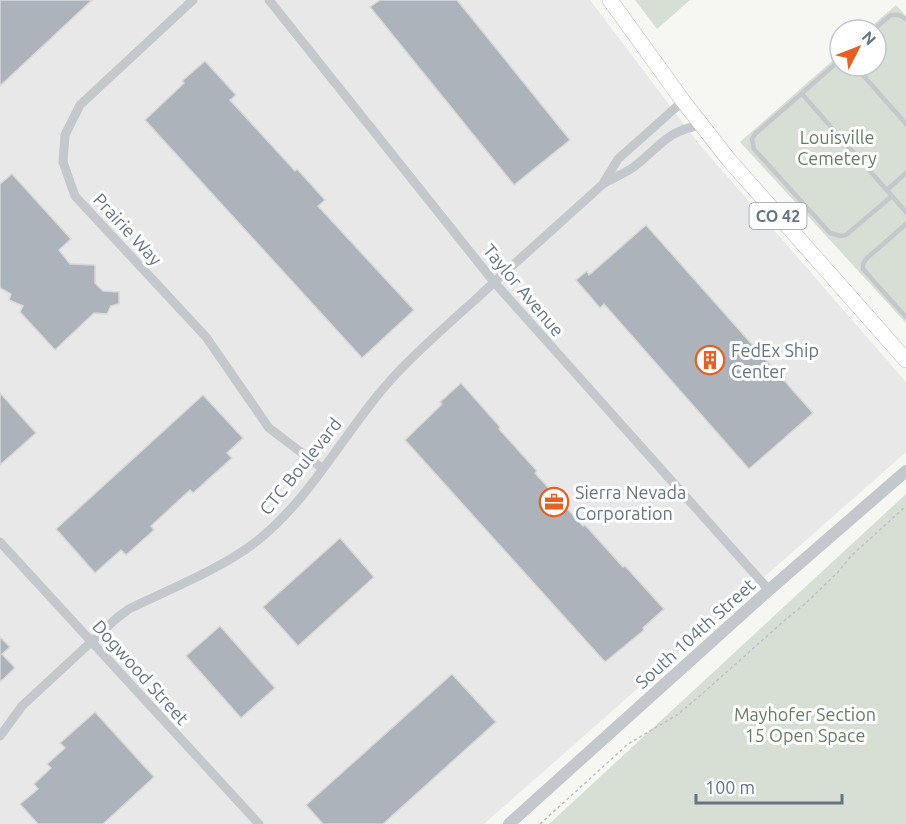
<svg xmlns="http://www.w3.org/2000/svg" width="906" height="824" font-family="Ubuntu,sans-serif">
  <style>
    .built { fill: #e7e8e7 }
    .green { fill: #d7ded4 }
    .building { fill: #acb3ba; stroke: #d8d8d6; stroke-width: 1.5 }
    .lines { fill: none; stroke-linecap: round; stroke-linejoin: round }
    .primary-casing { stroke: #b7bbbf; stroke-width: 16 }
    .path { stroke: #bec0c2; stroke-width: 1.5; stroke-dasharray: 3 3; stroke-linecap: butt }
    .service { stroke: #c4c7cb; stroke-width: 4.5 }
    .minor { stroke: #c4c7cb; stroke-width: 9 }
    .tertiary { stroke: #c4c7cb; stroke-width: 12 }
    .primary { stroke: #fff; stroke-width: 15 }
    .labels { text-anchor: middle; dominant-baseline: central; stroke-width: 6; stroke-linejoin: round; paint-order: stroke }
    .shield { fill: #fff; stroke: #939eaa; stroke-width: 1.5 }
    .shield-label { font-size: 16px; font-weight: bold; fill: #657485 }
    .park-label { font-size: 18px; fill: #677c64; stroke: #fff }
    .street-label { font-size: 18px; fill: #657485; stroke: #fff }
    .poi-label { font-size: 18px; fill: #657485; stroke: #fff; text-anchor: start }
  </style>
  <rect width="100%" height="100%" fill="#f6f7f3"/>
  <path class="built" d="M0,0H590L699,144L906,382V452L484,824H0Z"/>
  <path class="green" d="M635,0H690L657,29Z
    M896,5L906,16V323L740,142L840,54V66H876V30H867Z
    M906,494V824H549Z"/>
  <path class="building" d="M0,0H92L0,86Z
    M380,0H457L570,140L514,185L370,7Z
    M205,61L236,95L230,100L295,171L297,169L325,200L318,206L414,310L362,358L145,120L184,83L182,81Z
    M12,174L71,239L59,250L70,264L95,265V283L103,291L119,292V304L111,306L107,314L94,313L55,350L20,312L23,306L9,300L11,294L0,288V184Z
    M646,225L813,413L749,469L604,304L600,308L576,280L587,271L589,275Z
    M461,383L500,427L499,429L537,471L535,473L583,526L585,525L623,567L625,566L664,609L643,628L644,630L605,662L405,440L442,404L440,402Z
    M0,393L36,433L0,465Z
    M203,395L243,438L227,453L232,458L193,493L190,490L151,526L154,530L126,555L121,550L95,573L56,529Z
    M340,538L374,577L298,646L263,607Z
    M220,626L275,688L241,718L186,656Z
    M0,637L10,647L2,654L15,668L0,682Z
    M452,674L496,722L383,824H323L306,805Z
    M95,712L154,777L103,824H38L20,804L38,789L34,784L51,768L47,764L65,748L60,743Z"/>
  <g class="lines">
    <g class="primary-casing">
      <path id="primary" d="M610,0L683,101L729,160L906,360"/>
    </g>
    <path class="path" d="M540,824L628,744L677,715L702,694L785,620L805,604L838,572L851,556L906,506"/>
    <path class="service" d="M873,30L891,15H899L906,19
      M840,60L755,134L752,139L754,149L830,233L841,236L846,235L892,196
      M855,66L906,124
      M802,94L906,212
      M887,190L906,173
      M906,224L866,259L863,264V269L906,317"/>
    <path class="minor" d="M193,0L80,105L65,135L63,162L75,196L206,337L269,428L323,469
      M269,0L494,282L769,590
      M604,182L618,159L683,101
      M0,542L259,824
      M0,736L22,706L118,617L129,609C168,590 223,568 257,541C315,495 348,424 399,371C423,346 449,323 475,300C517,261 560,223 603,184C613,178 626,173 635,166C662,145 666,131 702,125"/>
    <path class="tertiary" d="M509,824L769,590L906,471"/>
    <use href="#primary" class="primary"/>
  </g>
  <defs>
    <g id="building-ring" transform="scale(1.5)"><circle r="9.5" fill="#fff" stroke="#e85f22" stroke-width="1.5"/><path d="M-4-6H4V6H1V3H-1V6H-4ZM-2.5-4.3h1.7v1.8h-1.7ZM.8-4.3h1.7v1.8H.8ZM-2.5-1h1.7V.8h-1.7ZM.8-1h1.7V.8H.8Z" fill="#e85f22"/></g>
    <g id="office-ring" transform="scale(1.5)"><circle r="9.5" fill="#fff" stroke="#e85f22" stroke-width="1.5"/><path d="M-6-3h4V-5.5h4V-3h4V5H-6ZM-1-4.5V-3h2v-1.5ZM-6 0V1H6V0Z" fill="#e85f22"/></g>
  </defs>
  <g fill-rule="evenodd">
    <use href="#building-ring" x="710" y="360"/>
    <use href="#office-ring" x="554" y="502"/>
  </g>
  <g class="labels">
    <rect class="shield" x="749.5" y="203" width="57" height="26" rx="4.5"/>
    <g class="shield-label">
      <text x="778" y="216">CO 42</text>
    </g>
    <g class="park-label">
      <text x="837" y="137">Louisville<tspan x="837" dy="21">Cemetery</tspan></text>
      <text x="805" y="714">Mayhofer Section<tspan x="805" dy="21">15 Open Space</tspan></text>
    </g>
    <g class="street-label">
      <text transform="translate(128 229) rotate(47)">Prairie Way</text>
      <text transform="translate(524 290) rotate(50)">Taylor Avenue</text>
      <text transform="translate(300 466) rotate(-51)">CTC Boulevard</text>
      <text transform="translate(695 633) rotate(-42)">South 104th Street</text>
      <text transform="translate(141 672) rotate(48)">Dogwood Street</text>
    </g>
    <g class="poi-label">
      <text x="731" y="350">FedEx Ship<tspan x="731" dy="21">Center</tspan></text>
      <text x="575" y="492">Sierra Nevada<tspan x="575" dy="21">Corporation</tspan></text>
    </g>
  </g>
  <g transform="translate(858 48) rotate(48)"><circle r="28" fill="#ffffff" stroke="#c1c7ce" stroke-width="1.5"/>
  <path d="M0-4.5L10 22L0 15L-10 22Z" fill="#e85f22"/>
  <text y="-9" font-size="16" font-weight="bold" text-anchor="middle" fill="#657485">N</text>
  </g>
  <path d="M696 794v9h146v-9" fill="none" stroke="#657485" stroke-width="3"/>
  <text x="705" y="794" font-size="18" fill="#657485" stroke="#ffffff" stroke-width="4.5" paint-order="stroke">100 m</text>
</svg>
